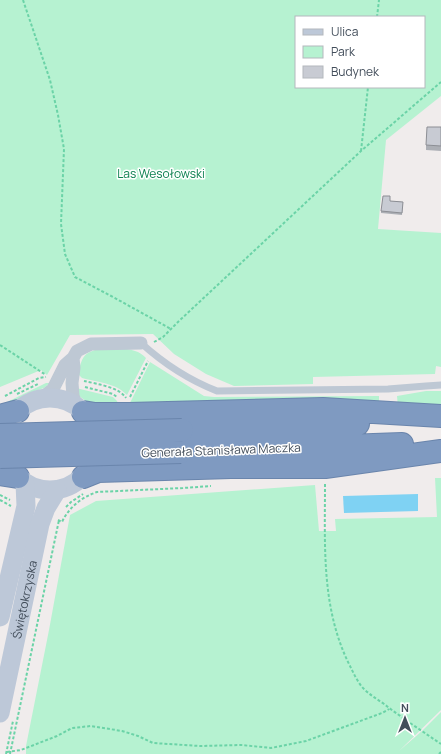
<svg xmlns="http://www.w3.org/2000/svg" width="441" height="754" font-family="Manrope,sans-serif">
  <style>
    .green { fill: #b6f2d1; fill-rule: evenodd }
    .water { fill: #7fd2f3 }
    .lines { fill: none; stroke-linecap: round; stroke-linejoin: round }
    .highway-casing { stroke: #6a85ac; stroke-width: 24 }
    .path { stroke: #6bd3a7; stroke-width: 2; stroke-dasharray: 3 2; stroke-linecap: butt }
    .lane { stroke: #bec8d4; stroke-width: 7 }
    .street { stroke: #bec8d4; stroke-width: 13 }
    .secondary { stroke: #bdc8d8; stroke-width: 19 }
    .highway { stroke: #7f9ac1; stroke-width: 22 }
    .highway-bridge-casing { stroke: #6a85ac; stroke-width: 24; stroke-linecap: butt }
    .highway-bridge { stroke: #7f9ac1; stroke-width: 22 }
    .wall { fill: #acafb5 }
    .building { fill: #c8cbd3; stroke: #8c8e94 }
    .labels { text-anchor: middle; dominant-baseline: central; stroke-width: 3; stroke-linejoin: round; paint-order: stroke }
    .park-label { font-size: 12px; fill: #0e8251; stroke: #fff }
    .street-label { font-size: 12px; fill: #434e5b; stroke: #fff }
  </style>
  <rect width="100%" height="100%" fill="#f0ecec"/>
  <path class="green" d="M0,0H441V96L386,140L378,229L441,233V367L436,366L435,374L313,377V384L234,386L206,374L174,354L153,334L70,335L47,375L41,370L0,387ZM296,17H424V87H296Z
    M98,349C109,349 125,347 135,351C139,352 143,355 146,358L127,395C116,383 97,382 82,378L78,374C80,367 81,357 88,353C91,351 95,350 98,349Z
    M150,362L204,396L214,397L379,396V407L133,405L130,403Z
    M46,383H50L44,388L26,394L13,403L3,404Z
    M76,388L113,397L117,401L119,406L90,404L79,396Z
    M426,391H441V406L398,407L397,396Z
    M435,478H441V710L399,751L422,731L441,712V754H26V746L49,630L70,515L96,501L315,485L319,531H336L335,519L437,517Z"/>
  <path class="water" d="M418,494V511L344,513L343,496Z"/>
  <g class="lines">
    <g class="highway-casing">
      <path id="highway" d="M83,412L95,414H129L323,409L441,416
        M0,416L18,411
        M182,430L358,424
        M181,452L402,444
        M0,474L18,477
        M83,477L98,471L231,467H325L441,451"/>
    </g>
    <path class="path" d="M23,0L50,80L58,115L64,149L61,224L65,254L75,277L113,297L171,329
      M377,17L379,0
      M361,151L368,87
      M154,342L163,337L179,321L361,151L441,82
      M0,345L46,375
      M84,381C97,384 119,387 126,398
      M85,387L113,394L117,397
      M17,394L38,384
      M5,396L39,378L46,377
      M130,397L148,361
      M325,484C325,546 321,609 350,666C354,674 358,683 364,689C370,695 377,699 384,704C402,718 422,731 441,744
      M0,495L10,500
      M0,500L11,506
      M66,507L71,502L83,494
      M58,520L62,522C69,507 82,497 97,492L183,488L211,486
      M7,752L21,750L57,736L72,728L91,726L122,731L138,736L153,743L200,746L241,745L271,748L306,741L382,713L389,709
      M6,754L13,721
      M10,754L59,520
      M439,754L441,752"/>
    <path class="lane" d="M141,343C163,363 189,380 217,391L388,389L426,386L441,385"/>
    <path class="street" d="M73,358L74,368L72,383L73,396L77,407
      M39,400L53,389L65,365L73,358L77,351L91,344L141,343"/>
    <g class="secondary">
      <circle cx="50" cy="444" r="46"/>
      <path d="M0,617L26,506L25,483"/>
      <path id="s1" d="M0,713L40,524L46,508L57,490"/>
    </g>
    <use href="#highway" class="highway"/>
    <g class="highway-bridge-casing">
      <path id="highway-bridge" d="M0,435L182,430
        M0,457L181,452"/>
    </g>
    <use href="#highway-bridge" class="highway-bridge"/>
  </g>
  <path class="wall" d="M441,127V151L426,150V145Z
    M390,201L403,202L402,215L381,213V211Z"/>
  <path class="building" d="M427,127H441V146L426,145Z
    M383,196H390V201L403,202L402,213L381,211Z"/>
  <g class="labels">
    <g class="park-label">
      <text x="161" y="173">Las Wesołowski</text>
    </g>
    <g class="street-label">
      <text transform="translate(221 450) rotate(-2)">Generała Stanisława Maczka</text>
      <text stroke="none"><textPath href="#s1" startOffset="116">Świętokrzyska</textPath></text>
    </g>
  </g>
  <rect x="295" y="16" width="130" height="72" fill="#ffffff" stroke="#b4b8bd"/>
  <rect x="303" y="29" width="20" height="6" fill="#bdc8d8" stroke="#b4b8bd"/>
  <text x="331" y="36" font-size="12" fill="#434e5b">Ulica</text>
  <rect x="303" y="46" width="20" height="12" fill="#b6f2d1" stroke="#b4b8bd"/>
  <text x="331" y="56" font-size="12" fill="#434e5b">Park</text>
  <rect x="303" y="66" width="20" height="12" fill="#c8cbd3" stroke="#b4b8bd"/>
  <text x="331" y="76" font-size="12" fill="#434e5b">Budynek</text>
  <g transform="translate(405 718)" stroke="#ffffff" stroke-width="3" paint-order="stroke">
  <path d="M0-3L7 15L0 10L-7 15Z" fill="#434e5b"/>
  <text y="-6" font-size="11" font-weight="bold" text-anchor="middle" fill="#434e5b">N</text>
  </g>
</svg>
